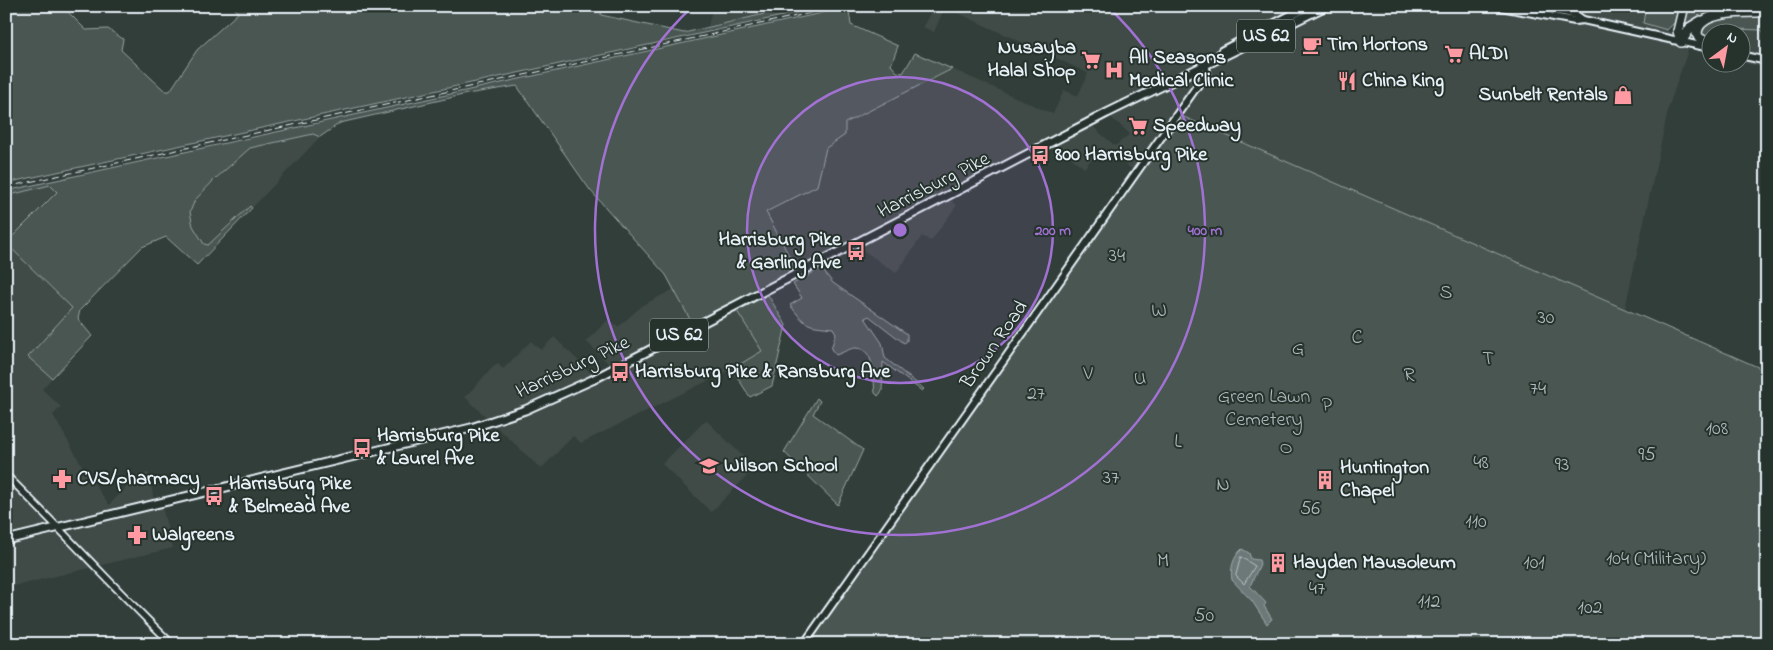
<svg xmlns="http://www.w3.org/2000/svg" width="1773" height="650" font-family="'Indie Flower',sans-serif">
  <style>
    .built { fill: #3f4b46; fill-rule: evenodd }
    .green { fill: #495651; stroke: #98a4a4 }
    .water { fill: #6d7978; stroke: #9ea9ab }
    .lines { fill: none; stroke-linecap: round; stroke-linejoin: round }
    .shore { stroke: #b7c1c5; stroke-width: 1 }
    .tertiary-casing { stroke: #e8f1f8; stroke-width: 9 }
    .secondary-casing { stroke: #e8f1f8; stroke-width: 10 }
    .primary-casing { stroke: #e8f1f8; stroke-width: 11 }
    .motorway-casing { stroke: #e8f1f8; stroke-width: 12 }
    .tertiary { stroke: #26332d; stroke-width: 5.5 }
    .secondary { stroke: #26332d; stroke-width: 6 }
    .primary { stroke: #26332d; stroke-width: 7 }
    .motorway { stroke: #26332d; stroke-width: 9 }
    .rail { stroke: #e8f1f8; stroke-width: 1; stroke-dasharray: 8 4; stroke-linecap: butt }
    .ring { fill: none; stroke: #a171d3; stroke-width: 2.5 }
    .labels { text-anchor: middle; dominant-baseline: central; stroke-width: 4; stroke-linejoin: round; paint-order: stroke }
    .shield { fill: #26332d; stroke: #aeb8bb; stroke-width: 1 }
    .shield-label { font-size: 19px; font-weight: bold; fill: #e8f1f8 }
    .poi-label { font-size: 20px; font-weight: bold; fill: #e8f1f8; stroke: #26332d; text-anchor: start }
    .street-label { font-size: 20px; fill: #e8f1f8; stroke: #26332d }
    .park-label { font-size: 20px; fill: #b0bbbe; stroke: #26332d }
    .centre { fill: #a171d3; stroke: #26332d; stroke-width: 2.5 }
    .ring-label { font-size: 15px; text-anchor: middle; font-weight: bold; fill: #a171d3; stroke: #26332d; stroke-width: 4; stroke-linejoin: round; paint-order: stroke }
  </style>
  <rect width="100%" height="100%" fill="#323e39"/>
  <filter id="ink" filterUnits="userSpaceOnUse"><feTurbulence type="fractalNoise" baseFrequency=".02" numOctaves="2"/><feDisplacementMap in="SourceGraphic" scale="10" xChannelSelector="R" yChannelSelector="G"/><feConvolveMatrix kernelMatrix="1 2 1 2 8 2 1 2 1" color-interpolation-filters="sRGB"/></filter>
  <g filter="url(#ink)">
    <path class="built" d="M713,6H798L708,26Z
      M917,6H1646L1643,23L1667,30L1688,50L1669,106L1625,309L1184,117L1140,176L1107,150L1091,160L1084,168L1052,142L946,197L957,205L931,241L922,236L896,273L860,248L802,279L766,212L817,186L826,148L845,135V123L952,69L1053,114L1064,90L1078,96L1088,73L945,7L934,32L923,27L930,13ZM1106,113L1130,134L1115,146L1089,123Z
      M1735,29L1762,30L1767,38V68L1740,62V32H1734Z
      M313,134L320,137L252,208L250,206L208,245L204,244L193,226L190,212L195,200L215,179L250,148Z
      M50,185L57,192L6,242V196Z
      M6,243L72,308L28,357L52,378L42,389L61,407L53,415L84,469L109,505L138,475L149,473L154,502L160,500L173,548L6,588Z
      M674,289L692,322L732,302L762,351L732,369L581,443L573,436L541,469L465,397L497,363L503,369L531,341L541,350L554,337L596,378L614,369L586,341L609,319L618,327L643,305Z
      M706,420L755,468L711,512L662,464Z"/>
    <path class="green" d="M6,6H62L86,30L108,29L123,39L121,50L165,91H170L197,50L238,13L233,6H328L337,12L346,6H602L601,15L684,33L798,6H829L6,183Z
      M854,6H873L849,11L851,25L898,46L891,65L897,72L903,73L915,53L952,69L845,123V135L826,148L817,186L766,212L796,269L698,320L692,323L666,275L590,190L517,86L467,94L340,123L320,137L313,134L250,148L215,179L195,200L190,212L193,226L204,244L208,245L250,206L252,208L197,265L166,237L142,247L80,310L78,319L92,336L52,378L28,357L72,308L6,243L57,192L50,185L6,196V191Z
      M1646,6H1679L1675,22L1667,30L1643,23Z
      M1688,6H1767V8C1730,6 1711,5 1684,32Z
      M1739,16L1767,17V38L1762,30L1735,29L1734,32H1710V39L1700,33L1705,24L1723,18Z
      M1184,117L1767,371V644H808L1153,154Z
      M821,268L833,283L907,334V341L904,343L869,316L865,318L882,343L885,358L924,389L922,391L883,362L882,391L878,396L875,393C873,379 876,349 856,348C850,348 842,353 836,355L831,349L836,333L833,328C806,325 807,327 790,305L802,298L793,284Z
      M768,295L786,325L772,386L750,397L732,369L762,351L737,311Z
      M817,398L820,401L813,414L863,450L838,505L784,452Z"/>
    <path class="water" d="M1242,549L1249,553L1251,559L1259,560L1260,564L1250,586L1266,603L1264,606L1272,619L1267,624L1252,601L1232,580C1230,569 1233,557 1242,549Z"/>
    <g class="lines">
      <path class="shore" d="M1241,557L1255,566L1244,584L1236,576Z"/>
      <g class="tertiary-casing">
        <path id="tertiary" d="M6,475C63,531 115,589 172,644"/>
      </g>
      <g class="secondary-casing">
        <path id="secondary" d="M1496,6L1575,21L1583,20
          M1539,6L1576,15L1583,20L1710,48
          M1740,55L1767,61
          M804,644L1207,72L1205,64"/>
      </g>
      <g class="primary-casing">
        <path id="primary" d="M1219,57L1222,51L1309,6
          M6,540L471,428L525,410L592,380L1107,113L1326,6"/>
      </g>
      <g class="motorway-casing">
        <path id="motorway" d="M1681,42L1678,31L1684,6
          M1681,42L1691,27L1701,21
          M1710,44L1699,38L1697,34C1697,9 1750,12 1767,12"/>
      </g>
      <use href="#tertiary" class="tertiary"/>
      <use href="#secondary" class="secondary"/>
      <use href="#primary" class="primary"/>
      <use href="#motorway" class="motorway"/>
      <path class="rail" d="M6,187L843,6"/>
    </g>
  </g>
  <circle cx="900" cy="230" r="153" fill="#a171d3" fill-opacity=".12"/>
  <g class="ring">
    <circle cx="900" cy="230" r="153"/>
    <path d="M1108 7A305 305 0 1 1 692 7"/>
  </g>
  <defs>
    <g id="cafe-bare" transform="scale(1.5)"><path d="M-5.5-4.5H6V0H3Q3 3.5 0 3.5H-2.5Q-5.5 3.5-5.5 0ZM3-3.2v2h1.7v-2ZM-6 4.5H4V6H-6Z" fill="#ff9aa2" stroke="#26332d" stroke-width="2.5" paint-order="stroke"/></g>
    <g id="supermarket-bare" transform="scale(1.5)"><path d="M-6-5.5h2.5l.6 2H6L4.5 2H-2.5L-4.4-4H-6ZM-1.5 3.2a1.3 1.3 0 1 0 .1 0ZM3 3.2a1.3 1.3 0 1 0 .1 0Z" fill="#ff9aa2" stroke="#26332d" stroke-width="2.5" paint-order="stroke"/></g>
    <g id="hospital-bare" transform="scale(1.5)"><path d="M-5-5h3v3.5h4V-5h3V5h-3V1.5h-4V5h-3Z" fill="#ff9aa2" stroke="#26332d" stroke-width="2.5" paint-order="stroke"/></g>
    <g id="restaurant-bare" transform="scale(1.5)"><path d="M-5-6h1v4h1v-4h1v4h1v-4h1v5L-1.5 .5V6h-2V.5L-5-1ZM5-6V6H3V1.5H1.5Q1.5-4 5-6Z" fill="#ff9aa2" stroke="#26332d" stroke-width="2.5" paint-order="stroke"/></g>
    <g id="shop-bare" transform="scale(1.5)"><path d="M-5-2.5h2.3a2.7 3.5 0 0 1 5.4 0H5L5.5 6h-11ZM-1.5-2.5h3a1.5 2.3 0 0 0-3 0Z" fill="#ff9aa2" stroke="#26332d" stroke-width="2.5" paint-order="stroke"/></g>
    <g id="bus-bare" transform="scale(1.5)"><path d="M-5-6H5V4H4V6H2V4H-2V6H-4V4H-5ZM-3.5-4V0h7V-4ZM-3.5 1.2v1.5H-2V1.2ZM2 1.2v1.5H3.5V1.2Z" fill="#ff9aa2" stroke="#26332d" stroke-width="2.5" paint-order="stroke"/></g>
    <g id="school-bare" transform="scale(1.5)"><path d="M0-5L7-2L0 1L-7-2ZM-4 1L0 2.5L4 1V4Q0 6-4 4Z" fill="#ff9aa2" stroke="#26332d" stroke-width="2.5" paint-order="stroke"/></g>
    <g id="pharmacy-bare" transform="scale(1.5)"><path d="M-2-6h4v4h4v4h-4v4h-4v-4h-4v-4h4Z" fill="#ff9aa2" stroke="#26332d" stroke-width="2.5" paint-order="stroke"/></g>
    <g id="building-bare" transform="scale(1.5)"><path d="M-4-6H4V6H1V3H-1V6H-4ZM-2.5-4.3h1.7v1.8h-1.7ZM.8-4.3h1.7v1.8H.8ZM-2.5-1h1.7V.8h-1.7ZM.8-1h1.7V.8H.8Z" fill="#ff9aa2" stroke="#26332d" stroke-width="2.5" paint-order="stroke"/></g>
  </defs>
  <g fill-rule="evenodd">
    <use href="#cafe-bare" x="1312" y="45"/>
    <use href="#supermarket-bare" x="1454" y="54"/>
    <use href="#supermarket-bare" x="1091" y="60"/>
    <use href="#hospital-bare" x="1114" y="70"/>
    <use href="#restaurant-bare" x="1347" y="81"/>
    <use href="#shop-bare" x="1623" y="95"/>
    <use href="#supermarket-bare" x="1138" y="126"/>
    <use href="#bus-bare" x="1040" y="155"/>
    <use href="#bus-bare" x="856" y="251"/>
    <use href="#bus-bare" x="620" y="372"/>
    <use href="#bus-bare" x="362" y="448"/>
    <use href="#school-bare" x="709" y="466"/>
    <use href="#pharmacy-bare" x="62" y="479"/>
    <use href="#building-bare" x="1325" y="480"/>
    <use href="#bus-bare" x="214" y="496"/>
    <use href="#pharmacy-bare" x="137" y="535"/>
    <use href="#building-bare" x="1278" y="563"/>
  </g>
  <g class="labels">
    <g class="shield">
      <rect x="1237" y="19.5" width="58" height="33" rx="4"/>
      <rect x="650" y="318.5" width="58" height="33" rx="4"/>
    </g>
    <g class="shield-label">
      <text x="1266" y="36">US 62</text>
      <text x="679" y="335">US 62</text>
    </g>
    <g class="poi-label">
      <text x="1327" y="45">Tim Hortons</text>
      <text x="1076" y="48" text-anchor="end">Nusayba<tspan x="1076" dy="23">Halal Shop</tspan></text>
      <text x="1469" y="54">ALDI</text>
      <text x="1129" y="58">All Seasons<tspan x="1129" dy="23">Medical Clinic</tspan></text>
      <text x="1362" y="81">China King</text>
      <text x="1608" y="95" text-anchor="end">Sunbelt Rentals</text>
      <text x="1153" y="126">Speedway</text>
      <text x="1055" y="155">800 Harrisburg Pike</text>
      <text x="841" y="240" text-anchor="end">Harrisburg Pike<tspan x="841" dy="23">&amp; Garling Ave</tspan></text>
      <text x="635" y="372">Harrisburg Pike &amp; Ransburg Ave</text>
      <text x="377" y="436">Harrisburg Pike<tspan x="377" dy="23">&amp; Laurel Ave</tspan></text>
      <text x="724" y="466">Wilson School</text>
      <text x="1340" y="468">Huntington<tspan x="1340" dy="23">Chapel</tspan></text>
      <text x="77" y="479">CVS/pharmacy</text>
      <text x="229" y="484">Harrisburg Pike<tspan x="229" dy="23">&amp; Belmead Ave</tspan></text>
      <text x="152" y="535">Walgreens</text>
      <text x="1293" y="563">Hayden Mausoleum</text>
    </g>
    <g class="street-label">
      <text transform="translate(934 186) rotate(-27)">Harrisburg Pike</text>
      <text transform="translate(995 345) rotate(-55)">Brown Road</text>
      <text transform="translate(573 368) rotate(-25)">Harrisburg Pike</text>
    </g>
    <g class="park-label">
      <text x="1117" y="256">34</text>
      <text x="1446" y="293">S</text>
      <text x="1159" y="311">W</text>
      <text x="1546" y="318">30</text>
      <text x="1357" y="338">C</text>
      <text x="1298" y="349">G</text>
      <text x="1488" y="359">T</text>
      <text x="1088" y="374">V</text>
      <text x="1409" y="375">R</text>
      <text x="1140" y="379">U</text>
      <text x="1538" y="389">74</text>
      <text x="1036" y="394">27</text>
      <text x="1264" y="397">Green Lawn<tspan x="1264" dy="23">Cemetery</tspan></text>
      <text x="1327" y="405">P</text>
      <text x="1717" y="429">108</text>
      <text x="1178" y="442">L</text>
      <text x="1286" y="448">O</text>
      <text x="1647" y="455">95</text>
      <text x="1481" y="463">48</text>
      <text x="1562" y="465">93</text>
      <text x="1111" y="478">37</text>
      <text x="1223" y="485">N</text>
      <text x="1310" y="509">56</text>
      <text x="1476" y="522">110</text>
      <text x="1656" y="559">104 (Military)</text>
      <text x="1163" y="561">M</text>
      <text x="1534" y="563">101</text>
      <text x="1317" y="589">47</text>
      <text x="1429" y="602">112</text>
      <text x="1590" y="608">102</text>
      <text x="1204" y="616">50</text>
    </g>
  </g>
  <circle cx="900" cy="230" r="8" class="centre"/>
  <g class="ring-label">
    <text x="1053" y="235">200 m</text>
    <text x="1205" y="235">400 m</text>
  </g>
  <rect width="1773" height="650" fill="none" stroke="#26332d" stroke-width="25"/>
  <rect x="12" y="12" width="1748" height="625" fill="none" stroke="#e8f1f8" stroke-width="2" filter="url(#ink)"/>
  <g transform="translate(1726 48) rotate(32)"><circle r="24" fill="#26332d" stroke="#747f7e"/>
  <path d="M0-4L9 19L0 12L-9 19Z" fill="#ff9aa2"/>
  <text y="-8" font-size="14" font-weight="bold" text-anchor="middle" fill="#e8f1f8">N</text>
  </g>
</svg>
